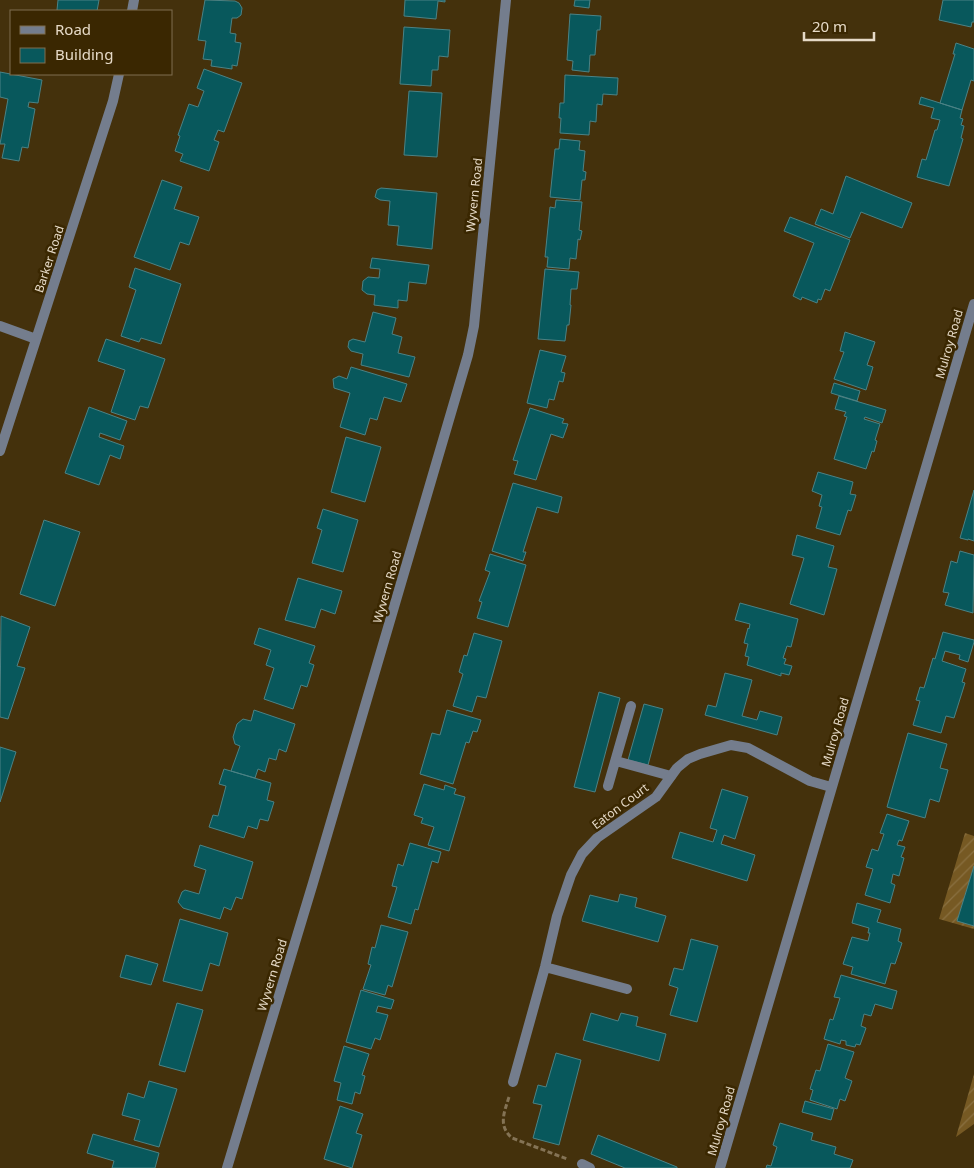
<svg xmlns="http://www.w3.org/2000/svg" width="974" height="1168" font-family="'Noto Sans',sans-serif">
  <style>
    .garden { fill: url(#garden-furrows) }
    .building { fill: #08585c; stroke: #4b8285 }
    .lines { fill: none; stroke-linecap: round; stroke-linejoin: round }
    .path { stroke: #847355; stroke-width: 3; stroke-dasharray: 5 2.5; stroke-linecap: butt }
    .service { stroke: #747d8d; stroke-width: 10 }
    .minor { stroke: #747d8d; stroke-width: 10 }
    .labels { text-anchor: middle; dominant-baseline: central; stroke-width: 5; stroke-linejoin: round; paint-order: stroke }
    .street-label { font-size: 12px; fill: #e6dac7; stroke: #3a2701 }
  </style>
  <defs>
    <pattern id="garden-furrows" width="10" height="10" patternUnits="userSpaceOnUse" patternTransform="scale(1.25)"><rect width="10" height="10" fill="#765923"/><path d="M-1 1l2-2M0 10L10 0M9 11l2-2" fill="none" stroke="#8a7041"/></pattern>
  </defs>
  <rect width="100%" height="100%" fill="#44310c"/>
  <path class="garden" d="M965,833L974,836V929L939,919Z
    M974,1074V1124L956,1137Z"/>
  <path class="building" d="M58,0H99L97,11H60L57,10Z
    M205,0L235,1L239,3L242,8L241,15L237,18H232L230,33L236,34L235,42L241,43L237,66L232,65V69L211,66L212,60L203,59L206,41L198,40Z
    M405,0H445V2L438,1L436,19L404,16Z
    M575,0H590L589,8L574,6Z
    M943,0H974V22H972L971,27L939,20Z
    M570,14L601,16L600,30H597L595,55H590L589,72L572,70L573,61L567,60Z
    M404,27L450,30L448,57L439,56L438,70H432L431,86L400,84Z
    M956,43L974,49V81L971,80L962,110L940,103L955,54H953Z
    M204,69L242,83L224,132L218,130L214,140L219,142L209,171L180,161L183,154L175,151L180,136L178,135L189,104L198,107L204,91L197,88Z
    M0,72L42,80L38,103L29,102L28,107L35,109L28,148L22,147L19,161L2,158L5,144H0L8,99L0,97Z
    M565,75L618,78L617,95L603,94L602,105L597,104L596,122L590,121L589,135L560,133L561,118H559L560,103H564Z
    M409,91L442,93L437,157L404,155Z
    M921,97L962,110L960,118L963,119L961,125L964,126L961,138L963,139L949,186L917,177L922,159L926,160L935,130H937L940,120L931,118L934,108L919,104Z
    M560,139L580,141L579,150L585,151L583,171L586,172L585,180H582L580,200L550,197L555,149H559Z
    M846,176L912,203L902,228L861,212L850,238L815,224L821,209L833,214Z
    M162,180L182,187L174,209L199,217L189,245L180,242L170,270L134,257Z
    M381,188L437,193L432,249L397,245L399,226L388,225L390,201L380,200L375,197L377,190Z
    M556,200L582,202L579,230L582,231L580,240L578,239L576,259L570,258L569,269L547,267L548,257H545L550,207L555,208Z
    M790,217L850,240L830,291L825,289L821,300L818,299L817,303L802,297L801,300L793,296L814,243L784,231Z
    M372,258L429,265L426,284L409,282L407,301L398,300V308L374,305L375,295L367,294L362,290L363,281L368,277L379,278L380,269L370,268Z
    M135,268L181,284L161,344L141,338L139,342L121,336L136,290L129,287Z
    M545,269L579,272L577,289H571L570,305H571L569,325H567L565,341L538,339Z
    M373,312L396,318L392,334L402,337L398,353L415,357L409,377L361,365L363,354L351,351L348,347L349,341L353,339L365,342Z
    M845,332L875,342L867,365L873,367L866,390L834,379L844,352L840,351Z
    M106,339L165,359L148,408L140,406L135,420L111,412L125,370L98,361Z
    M540,350L566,356L561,372L565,373L563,382L559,381L554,400L549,399L547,408L527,403Z
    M351,367L407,384L401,402L384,397L377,420L370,418L365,435L340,427L350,393L334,388L333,379L339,376L347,379Z
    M834,383L860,391L857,401L831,393Z
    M839,396L886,410L882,423L865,417L864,419L880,424L875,440L877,441L874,452L872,451L866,469L834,459L847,417L844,416L846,412L835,409Z
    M89,407L127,421L120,440L100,433L99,437L124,446L120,459L110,455L99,485L65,473Z
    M530,408L564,419L562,423L568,424L563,438L551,434L536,480L514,474L518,461L513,460Z
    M346,437L381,447L365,502L331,492Z
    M818,472L853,482L850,494L856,495L851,511L848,510L840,535L816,528L822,507L819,506L822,495L812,491Z
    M513,483L562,497L558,513L537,507L523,552H526L523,561L492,551Z
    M974,490V541L968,539V540L960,538Z
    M323,509L358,520L343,572L312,563L322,530L317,528Z
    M44,520L80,532L55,606L20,594Z
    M797,535L834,546L828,567L837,569L824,615L790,604L804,558L792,555Z
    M960,551L974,555L973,613L945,605L949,593L943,592L951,561L957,563Z
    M490,554L526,565L508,627L477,618L482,602L479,601L490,572L485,570Z
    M298,578L342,591L335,614L321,609L315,628L285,620Z
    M740,603L798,619L791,647L787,646L783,658L786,659L784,664L792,666L789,675L781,673V676L747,665L749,657L745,656L748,644L744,643L748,628L749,629L750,624L735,620Z
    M1,616L30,627L17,666L25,668L8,719L0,717Z
    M259,628L315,646L309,663L314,665L307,687L301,685L293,709L264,699L274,668L266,665L271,650L254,644Z
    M943,632L974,640V642L968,662L959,659L960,655L945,651L942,661L966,669L962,682L965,683L954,718L946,716L941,733L913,725L920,701L916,700L920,687L924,688L933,658L935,659Z
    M474,633L502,641L486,698L477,696L472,712L453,706L463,674L459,672L464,655L467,656Z
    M725,673L752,680L742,716L757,720L760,711L782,717L777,735L705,715L708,705L716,707Z
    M599,692L620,698L595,792L574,787Z
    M644,704L663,709L648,765L628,760Z
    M254,710L295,724L286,752L279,749L276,760L269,758L265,772L258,769L255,778L231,771L240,746L235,744L233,737L237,724L243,719L251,721Z
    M447,710L481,720L477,732L473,731L469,743L466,742L453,784L420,774L432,733L440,735Z
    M908,733L947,744L940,768L948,770L939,802L930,799L925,818L887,807Z
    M0,747L16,752L0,802Z
    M224,769L271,783L267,800L274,802L268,821L260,819L257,829L248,826L244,838L209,827L213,815L218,816L226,786L219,784Z
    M424,784L444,790L445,785L456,789L454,794L465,797L449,851L428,845L434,827L421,823L423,818L414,815Z
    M722,789L748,797L735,839L724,835L721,844L755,855L747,881L672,858L680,832L713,842L717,830L710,828Z
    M887,814L909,821L902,841L899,840L897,845L905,847L901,857L904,858L899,876L893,874L891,883L895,885L890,903L865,895L873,869L866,867L872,849L878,851L884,834L880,833Z
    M410,843L441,852L438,863L432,861L418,910L415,909L411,924L388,917L397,887L392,886L398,864L403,866Z
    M200,845L253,862L242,899L236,897L231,910L224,907L220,919L183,908L178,902L182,892L185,890L199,894L206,870L194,866Z
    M974,866V926L957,921Z
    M620,894L637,898L635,907L666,916L658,942L582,921L590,895L618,902Z
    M857,903L881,910L877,922L901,929L898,941L902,943L895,964L891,963L885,984L851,974L853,967L843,964L852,937L868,941L870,933H868L869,928L852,923Z
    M180,919L228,933L219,966L210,963L202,991L163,981Z
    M381,925L408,932L392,987L388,985L385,995L363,989L371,965L368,964L372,947L375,948Z
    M691,939L718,946L697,1022L670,1015L678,988L669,985L674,968L683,970Z
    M126,955L158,964L151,985L120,977Z
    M841,975L897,991L892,1009L875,1004L871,1016L864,1014L861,1026L866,1028L860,1045L856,1044L855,1047L846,1045V1041L841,1040L840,1044L824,1039L830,1019L833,1020L840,998L834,997Z
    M361,990L394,1000L391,1009L378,1006L376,1012L388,1015L380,1040L375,1038L371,1049L346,1042Z
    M177,1003L203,1010L185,1072L159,1065Z
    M591,1013L618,1021L621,1013L638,1017L636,1026L666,1034L659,1061L583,1040Z
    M828,1044L854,1052L845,1078L852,1081L845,1101L840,1099L837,1109L810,1100L813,1090L810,1089L816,1070L820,1071Z
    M344,1046L369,1054L362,1075L365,1076L360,1094L355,1092L352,1104L337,1100L341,1083L334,1081Z
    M556,1053L581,1060L559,1145L533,1138L542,1105L533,1103L538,1085L546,1087Z
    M149,1081L177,1089L159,1147L134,1140L140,1120L122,1115L128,1093L144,1098Z
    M805,1101L834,1109L831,1120L802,1112Z
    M340,1106L363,1114L356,1133L362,1135L352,1168L324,1159Z
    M780,1123L813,1133L811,1140L836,1147L834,1154L853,1160L850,1168H766L767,1165L771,1166L777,1147L773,1145Z
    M93,1134L159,1153L155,1168H112L114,1161L87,1153Z
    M598,1135L677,1167V1168H625L591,1154Z"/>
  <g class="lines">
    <path class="path" d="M509,1097C504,1113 498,1126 512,1138L567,1159"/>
    <path class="service" d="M616,761L671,776
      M608,786L631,706
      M582,1164L590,1168"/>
    <path class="minor" d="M132,11L134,0
      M0,326L36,339
      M0,451L113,101L119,74
      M545,967L627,989
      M513,1082L545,967L557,916L571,875L582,854L597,838L656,797L677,768L688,759L700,754L731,745L748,748L810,781L831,787
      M227,1168L313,883L468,355L474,326L506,0
      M720,1168L974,304"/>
  </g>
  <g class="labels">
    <g class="street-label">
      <text transform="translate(474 195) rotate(-84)">Wyvern Road</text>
      <text transform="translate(49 259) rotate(-72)">Barker Road</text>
      <text transform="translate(949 344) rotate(-74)">Mulroy Road</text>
      <text transform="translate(387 587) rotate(-74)">Wyvern Road</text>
      <text transform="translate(835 732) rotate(-74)">Mulroy Road</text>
      <text transform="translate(620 806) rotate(-37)">Eaton Court</text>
      <text transform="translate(272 975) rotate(-73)">Wyvern Road</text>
      <text transform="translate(721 1121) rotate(-74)">Mulroy Road</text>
    </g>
  </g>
  <rect x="10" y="10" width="162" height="65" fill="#3a2701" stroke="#7f6f50"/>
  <rect x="20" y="26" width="25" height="8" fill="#747d8d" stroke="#7f6f50"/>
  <text x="55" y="35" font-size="15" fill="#e6dac7">Road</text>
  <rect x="20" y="48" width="25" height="15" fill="#08585c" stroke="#7f6f50"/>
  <text x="55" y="60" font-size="15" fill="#e6dac7">Building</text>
  <path d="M804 32v8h70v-8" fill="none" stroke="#e6dac7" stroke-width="2.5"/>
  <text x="812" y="32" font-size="15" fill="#e6dac7" stroke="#3a2701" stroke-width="4" paint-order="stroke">20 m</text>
</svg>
